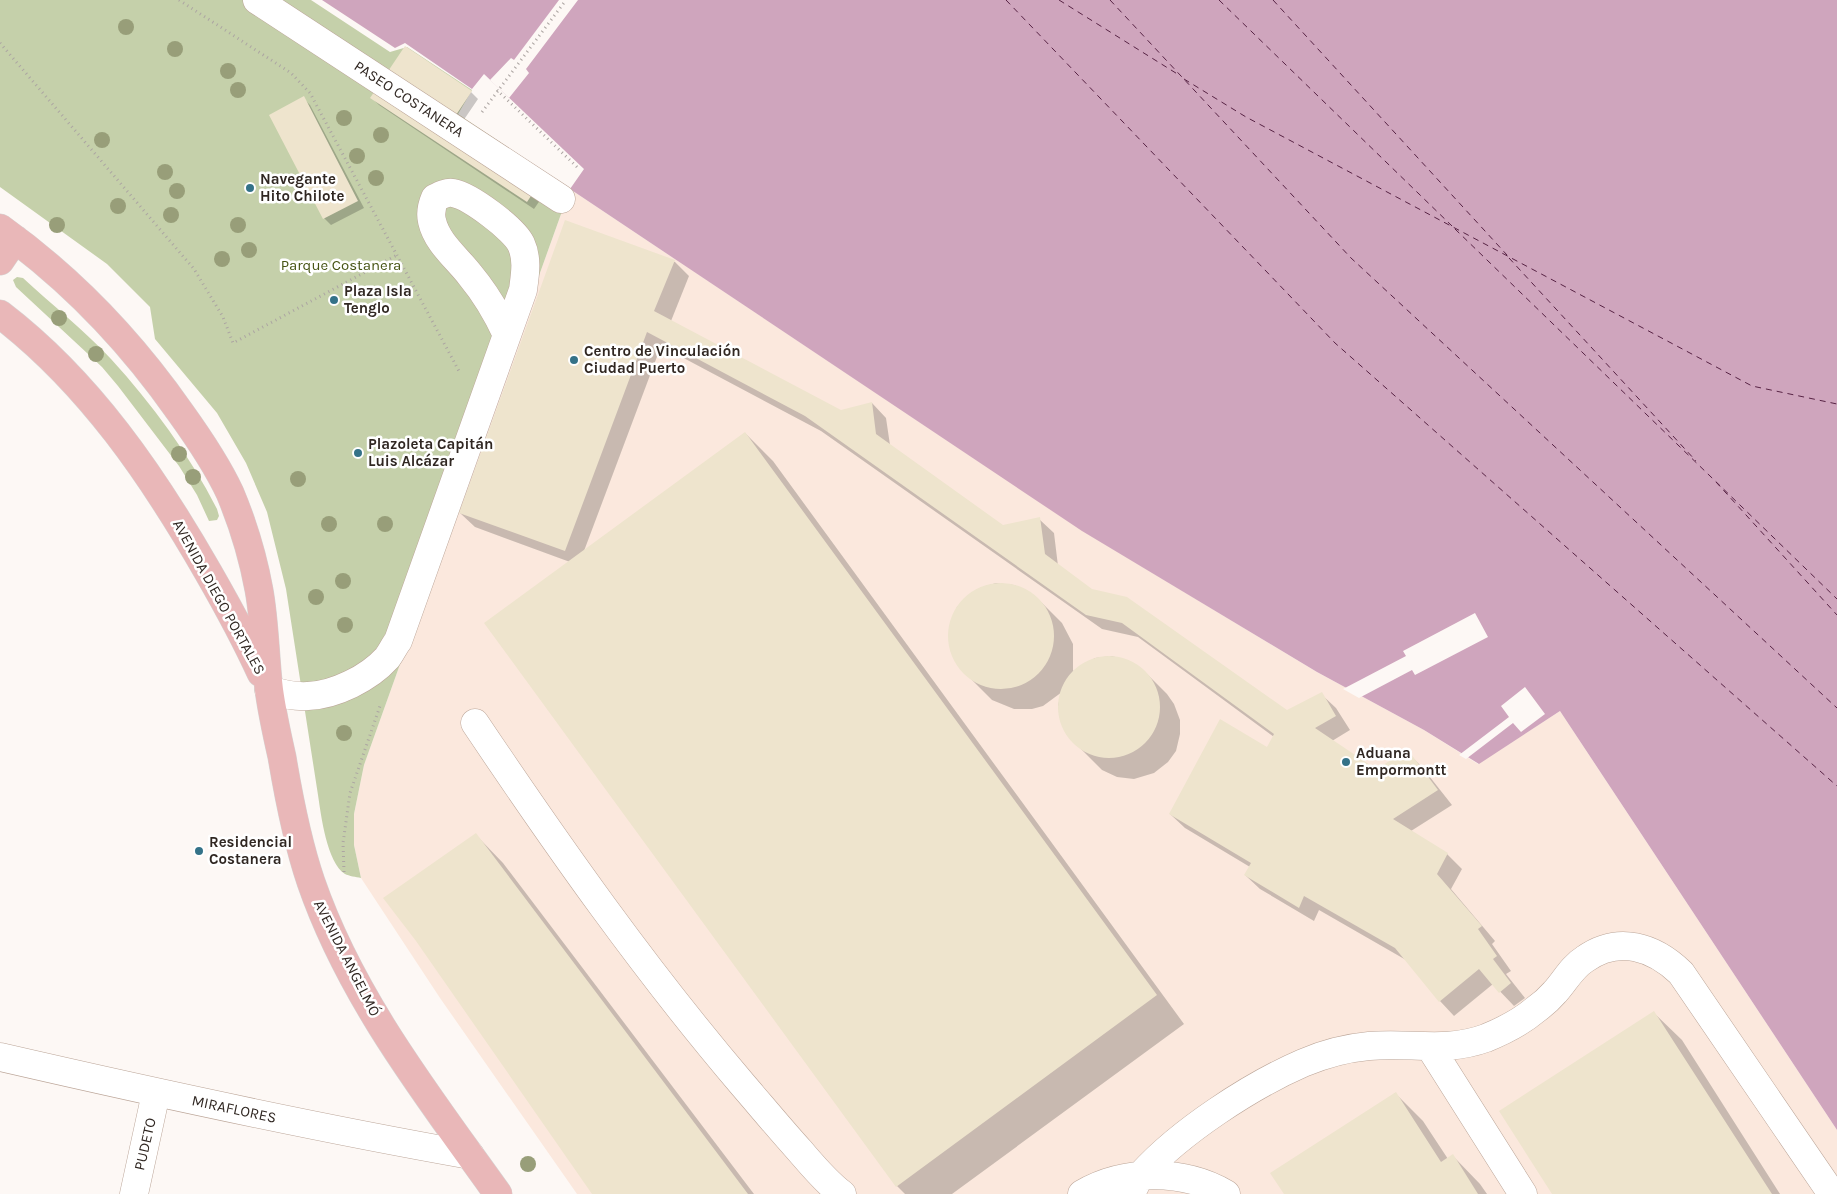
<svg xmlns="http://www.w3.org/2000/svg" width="1837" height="1194" font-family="Karla,sans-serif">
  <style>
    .built { fill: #fbe8dd }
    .green { fill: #c5d0aa }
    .water { fill: #cfa5bd }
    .pier { fill: #fdf8f5 }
    .shadow { fill: #0003 }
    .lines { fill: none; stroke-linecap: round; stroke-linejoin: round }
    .ferry { stroke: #572344; stroke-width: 1; stroke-dasharray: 6 5; stroke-linecap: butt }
    .building { fill: #eee4cd }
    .minor-casing { stroke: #bca699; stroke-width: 29 }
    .major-casing { stroke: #d6d4d3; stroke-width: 29 }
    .path { stroke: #aca5a2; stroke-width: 3; stroke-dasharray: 1 4; stroke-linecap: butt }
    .minor { stroke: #fff; stroke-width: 28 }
    .major { stroke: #e9b7b8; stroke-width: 28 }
    .tree { fill: #989e79 }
    .poi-dot { fill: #347288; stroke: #fff; stroke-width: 2 }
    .labels { text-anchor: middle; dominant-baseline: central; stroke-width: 5; stroke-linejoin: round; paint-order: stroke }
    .street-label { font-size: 15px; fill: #302722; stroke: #fff }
    .poi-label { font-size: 15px; font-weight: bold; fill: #302722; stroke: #fff; text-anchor: start }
    .park-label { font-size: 15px; fill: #465414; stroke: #fff }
  </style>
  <rect width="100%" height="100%" fill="#fdf8f5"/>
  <path class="built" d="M570,189L1083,531L1317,672L1424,730L1478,764L1560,711L1837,1130V1194H577L440,998L361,878L354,845V814L364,765Z"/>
  <path class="green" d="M0,0H311L390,52L407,47L472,90L458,114L570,189L364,765L354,814V845L361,878C356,877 349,876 345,874C327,863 321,815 318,795L286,589L267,512L246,463L217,413L155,339L150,307L107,264L0,187Z
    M17,277L23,278C52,305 84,330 111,359C152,404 189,454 217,509L219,516L217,520L209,521L197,495L179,466L118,386L102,367L16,287L13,280Z"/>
  <path class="water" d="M322,0H1837V1130L1560,711L1479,764L1424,730L1317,672L1082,531L570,189L584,169L484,74L472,89L405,43L395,48Z"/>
  <path class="pier" d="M559,0H578L526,69L529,73L509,98L490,80L511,58L514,60Z
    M1475,613L1488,637L1415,675L1412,670L1359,698L1343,689L1406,656L1403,651Z
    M1525,687L1545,714L1521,732L1513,723L1466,759L1459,755L1509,717L1501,706Z"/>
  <path class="shadow" d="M471,92L478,99L463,121L552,183L534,209L379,105L372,98Z
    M303,98L310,105L364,208L331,225L324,218L271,116Z
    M566,222L675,262L689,276L671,321L841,412L872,403L886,418L890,445L1003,526L1039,519L1054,533L1058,566L1092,590L1287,711L1321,694L1336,708L1350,730L1332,741L1376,770L1407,752L1422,767L1452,805L1411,831L1447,854L1462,869L1451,889L1495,941L1492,944L1511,971L1506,974L1525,998L1514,1006L1493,984L1454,1016L1440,1001L1406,960L1319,910L1314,921L1260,889L1245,875L1250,867L1185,828L1170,814L1267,748L1274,737L1138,637L1102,629L821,431L661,346L584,551L745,433L773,461L1184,1024L952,1194H905L897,1186L570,562L475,527L460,513Z
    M996,583L1014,585L1026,590L1040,601L1062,623L1073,644V671L1095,658L1112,656L1131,662L1145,672L1167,694L1174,704L1180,720V734L1176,751L1168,762L1154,773L1134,779L1117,777L1102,770L1067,735L1061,722L1058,705L1062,692L1043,706L1032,709H1014L992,700L960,668L951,652L949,632L957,607L965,598L980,588Z
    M476,835L503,863L754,1194H593Z
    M1654,1013L1682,1040L1780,1194H1553Z
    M1395,1093L1423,1121L1448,1159L1453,1156L1480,1184L1487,1194H1286Z"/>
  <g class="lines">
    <path class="ferry" d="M1006,0L1335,343L1837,786
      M1059,0L1179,75
      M1110,0L1351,258L1837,708
      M1219,0L1452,226
      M1273,0L1507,255
      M1184,79L1246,117L1752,386L1837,404
      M1455,229L1837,599
      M1509,258L1696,461
      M1716,482L1837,615"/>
  </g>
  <path class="building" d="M405,46L472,91L456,115L545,175L527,202L370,98Z
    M304,96L358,201L323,219L269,115Z
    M565,220L675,260L654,311L841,410L872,402L876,434L1003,525L1040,517L1045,554L1092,589L1127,597L1287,710L1322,692L1336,716L1315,728L1376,769L1408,750L1438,790L1393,819L1448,853L1437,874L1482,926L1478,929L1497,956L1493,959L1511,983L1499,993L1479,969L1439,1002L1395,948L1304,896L1299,908L1244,875L1251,863L1169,814L1220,719L1267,747L1274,734L1122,623L1086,615L805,416L647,332L565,551L459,513Z
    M745,432L1157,995L896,1187L484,623Z
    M948 636a53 53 0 1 1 106 0a53 53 0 1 1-106 0Z
    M1058 707a51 51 0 1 1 102 0a51 51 0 1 1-102 0Z
    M476,833L748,1194H592L416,941L383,898Z
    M1654,1011L1772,1194H1552L1499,1111Z
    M1396,1092L1441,1162L1453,1154L1478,1194H1284L1270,1173Z"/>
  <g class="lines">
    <g class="minor-casing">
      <path id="minor" d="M257,0L561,199
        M269,690C282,694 295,697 308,696C335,695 369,678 387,658C391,653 394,646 398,641L523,290C525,275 528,259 521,244C514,229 470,196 453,193C447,192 441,195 435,198C432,205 430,213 432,221C437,243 457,258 470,275C485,293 497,313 507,335
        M475,723C559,848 645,970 743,1085C762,1107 780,1129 800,1151C813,1166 826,1182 842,1194
        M1430,1047L1523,1194
        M0,1057C156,1093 312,1127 470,1155
        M134,1194L156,1093
        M1082,1194C1124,1169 1184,1169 1226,1194
        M1131,1194C1134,1188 1137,1180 1142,1174C1180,1132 1250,1086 1303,1063C1324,1054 1347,1048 1369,1046C1410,1042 1445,1053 1486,1038C1503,1031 1521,1022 1535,1010C1542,1005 1549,999 1555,992C1565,981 1572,967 1585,959C1619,935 1654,947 1681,973L1832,1194"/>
    </g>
    <g class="major-casing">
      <path id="major" d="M0,228C70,278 131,342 180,412C198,437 217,465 230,493C243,524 253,557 259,590C265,623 265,657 269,690C272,712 277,735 282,757C289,799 297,841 311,882C351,998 428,1096 498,1194
        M0,261L15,239
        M0,314C89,382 153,476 208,572C227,605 245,638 261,673"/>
    </g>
    <path class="path" d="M179,0L291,73L310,93L460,373
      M0,43L194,269L223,317L233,343L397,255
      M497,90L577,167V171
      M482,112L566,0
      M344,872L343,843L350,793L380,706"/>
    <use href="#minor" class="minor"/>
    <use href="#major" class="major"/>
  </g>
  <g class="tree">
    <circle cx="126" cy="27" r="8"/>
    <circle cx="175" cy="49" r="8"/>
    <circle cx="228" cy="71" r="8"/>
    <circle cx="238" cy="90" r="8"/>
    <circle cx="344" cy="118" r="8"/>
    <circle cx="381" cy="135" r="8"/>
    <circle cx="102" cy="140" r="8"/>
    <circle cx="357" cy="156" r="8"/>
    <circle cx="165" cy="172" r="8"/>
    <circle cx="376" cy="178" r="8"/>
    <circle cx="177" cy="191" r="8"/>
    <circle cx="118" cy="206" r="8"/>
    <circle cx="171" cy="215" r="8"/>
    <circle cx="57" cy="225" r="8"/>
    <circle cx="238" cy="225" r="8"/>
    <circle cx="249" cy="250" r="8"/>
    <circle cx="222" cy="259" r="8"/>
    <circle cx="59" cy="318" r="8"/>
    <circle cx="96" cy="354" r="8"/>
    <circle cx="179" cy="454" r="8"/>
    <circle cx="193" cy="477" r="8"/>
    <circle cx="298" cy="479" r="8"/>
    <circle cx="329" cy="524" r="8"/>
    <circle cx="385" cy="524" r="8"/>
    <circle cx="343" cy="581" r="8"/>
    <circle cx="316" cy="597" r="8"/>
    <circle cx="345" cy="625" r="8"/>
    <circle cx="344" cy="733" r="8"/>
    <circle cx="528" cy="1164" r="8"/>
  </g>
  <g class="poi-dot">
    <circle cx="250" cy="188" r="5"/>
    <circle cx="334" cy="300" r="5"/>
    <circle cx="574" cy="360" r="5"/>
    <circle cx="358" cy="453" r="5"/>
    <circle cx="1346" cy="762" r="5"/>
    <circle cx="199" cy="851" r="5"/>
  </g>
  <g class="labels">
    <g class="street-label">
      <text transform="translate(409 99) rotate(33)">PASEO COSTANERA</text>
      <text transform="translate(219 597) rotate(61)">AVENIDA DIEGO PORTALES</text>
      <text transform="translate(347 958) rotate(63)">AVENIDA ANGELMÓ</text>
      <text transform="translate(234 1109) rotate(12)">MIRAFLORES</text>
      <text transform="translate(145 1144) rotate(-77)">PUDETO</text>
    </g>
    <g class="poi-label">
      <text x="260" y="179">Navegante<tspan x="260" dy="17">Hito Chilote</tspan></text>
      <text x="344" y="291">Plaza Isla<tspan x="344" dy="17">Tenglo</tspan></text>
      <text x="584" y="351">Centro de Vinculación<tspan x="584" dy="17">Ciudad Puerto</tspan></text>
      <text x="368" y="444">Plazoleta Capitán<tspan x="368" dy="17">Luis Alcázar</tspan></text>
      <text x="1356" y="753">Aduana<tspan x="1356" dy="17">Empormontt</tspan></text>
      <text x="209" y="842">Residencial<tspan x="209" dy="17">Costanera</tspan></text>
    </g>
    <g class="park-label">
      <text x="341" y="265">Parque Costanera</text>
    </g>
  </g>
</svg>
